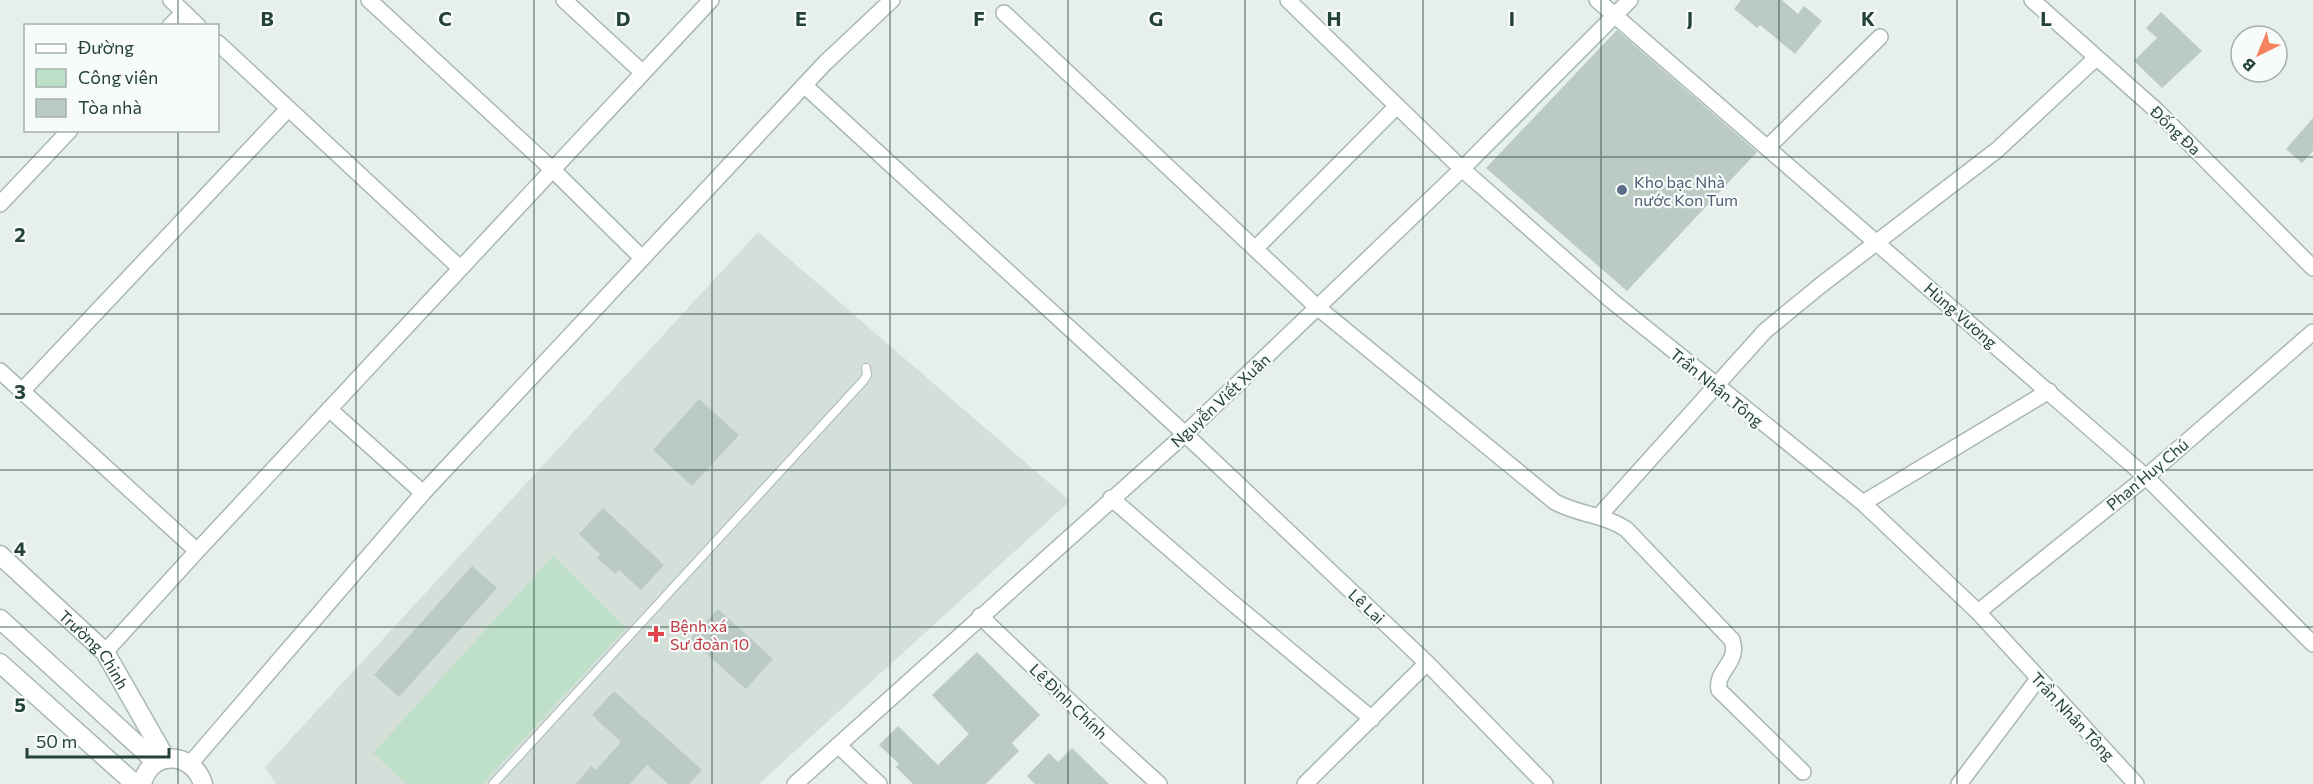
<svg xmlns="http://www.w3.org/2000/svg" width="2313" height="784" font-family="Commissioner,sans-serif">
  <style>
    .built { fill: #d4dfda }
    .green { fill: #bfe0c8 }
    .building { fill: #bbcac4 }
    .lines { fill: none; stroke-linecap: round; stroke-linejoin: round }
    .service-casing { stroke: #a8b8b2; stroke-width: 10 }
    .minor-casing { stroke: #a8b8b2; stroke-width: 18 }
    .tertiary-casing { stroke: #a8b8b2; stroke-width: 21 }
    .service { stroke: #fff; stroke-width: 8 }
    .minor { stroke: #fff; stroke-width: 15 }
    .tertiary { stroke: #fff; stroke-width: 18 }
    .grid { fill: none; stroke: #24423a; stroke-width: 1.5; stroke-opacity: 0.55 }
    .service-dot { fill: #5c6f8a; stroke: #f7fbf9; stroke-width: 2 }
    .health-dot { fill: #e0444e; stroke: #f7fbf9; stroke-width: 2 }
    .labels { text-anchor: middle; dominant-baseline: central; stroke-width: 4.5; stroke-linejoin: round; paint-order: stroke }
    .street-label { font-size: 16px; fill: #24423a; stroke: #f7fbf9 }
    .service-label { font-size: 16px; fill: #4e5e75; stroke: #f7fbf9; text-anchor: start }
    .health-label { font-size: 16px; fill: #be3a42; stroke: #f7fbf9; text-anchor: start }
    .grid-label { font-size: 20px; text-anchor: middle; font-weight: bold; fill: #24423a; stroke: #f7fbf9; stroke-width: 4.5; stroke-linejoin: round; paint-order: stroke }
  </style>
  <rect width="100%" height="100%" fill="#e6efeb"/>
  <path class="built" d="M758,232L1070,501L759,784H276L265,767Z"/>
  <path class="green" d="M553,556L626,628L482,784H407L373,753Z"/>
  <path class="building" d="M1741,0H1782L1798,14L1804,6L1822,21L1795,54L1760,25L1757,28L1734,9Z
    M2161,12L2202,51L2162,88L2134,61L2157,38L2146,28Z
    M1617,30L1757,152L1627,291L1486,168Z
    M2313,118V151L2302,163L2286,149Z
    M699,399L739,435L692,486L653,450Z
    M603,508L664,565L641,590L619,570L615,574L597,558L600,554L579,534Z
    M472,566L497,588L399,697L374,675Z
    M718,609L773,659L746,689L690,639Z
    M977,652L1040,715L1012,743L1019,751L986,784H913L896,767L899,764L879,745L898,726L938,765L969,734L932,695Z
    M614,691L702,770L689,784H668L647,765L630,784H576L591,766L596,770L621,742L592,715Z
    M1072,748L1109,784H1035L1027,776L1049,753L1058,762Z"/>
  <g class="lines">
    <g class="service-casing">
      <path id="service" d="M493,784L864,380L867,375L866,368"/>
    </g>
    <g class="minor-casing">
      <path id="minor" d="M171,0L198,26
        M369,0L553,170L642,258
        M564,0L643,73
        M1288,0L1462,169L1612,301L1863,503L1978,612L2136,784
        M1597,0L2146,477L2313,644
        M2032,0L2157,111L2313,268
        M1004,13L1317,307L1555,502C1579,515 1603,514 1626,529L1732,640C1740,663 1715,670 1719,690L1803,772
        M170,26L184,12
        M218,43L460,268
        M804,85L1185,434L1427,663L1545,784
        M1767,148L1880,37
        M0,204L70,130
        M1255,249L1397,106
        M0,371L197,551
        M22,391L288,109
        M329,409L423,493
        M1111,498L1223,595L1372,719
        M1863,503L2049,391
        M1599,516L1765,331L1821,285L1997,150L2096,58
        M1978,612L2146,477L2313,332
        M980,616L1103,733L1159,784
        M105,652L197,551L711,0
        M838,745L879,784
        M190,764L423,493L825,63L892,0
        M795,784L1185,434L1462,169L1630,0
        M1305,784L1427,663
        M1959,784L2038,679"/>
    </g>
    <g class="tertiary-casing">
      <g id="tertiary">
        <path id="s1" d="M0,555L105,652L166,759"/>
        <path d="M0,619L156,762"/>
        <path d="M0,663L135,784"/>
        <path d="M142,784C150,749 193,751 203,784"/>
      </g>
    </g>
    <use href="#service" class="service"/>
    <use href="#minor" class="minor"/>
    <use href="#tertiary" class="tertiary"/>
  </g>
  <path class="grid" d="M178,0V26M356,0V784M534,0V784M712,0V784M890,0V784M1068,0V784M1245,0V784M1423,0V784M1601,0V784M1779,0V784M1957,0V784M2135,0V784M178,130V784M0,157H2313M0,314H2313M0,470H2313M0,627H2313"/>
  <circle class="service-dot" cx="1622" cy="190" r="6"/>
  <path class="health-dot" d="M653 625h6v6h6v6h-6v6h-6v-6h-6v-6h6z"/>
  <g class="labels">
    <g class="street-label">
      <text transform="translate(2176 130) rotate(44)">Đống Đa</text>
      <text transform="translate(1961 315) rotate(41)">Hùng Vương</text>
      <text transform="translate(1717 387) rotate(39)">Trần Nhân Tông</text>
      <text transform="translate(1220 400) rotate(-43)">Nguyễn Viết Xuân</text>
      <text transform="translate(2147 474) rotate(-40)">Phan Huy Chú</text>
      <text transform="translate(1367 606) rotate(43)">Lê Lai</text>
      <text stroke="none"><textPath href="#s1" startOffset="134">Trường Chinh</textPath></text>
      <text transform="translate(1069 701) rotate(44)">Lê Đình Chính</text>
      <text transform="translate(2073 716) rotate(47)">Trần Nhân Tông</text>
    </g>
    <g class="service-label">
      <text x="1634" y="181">Kho bạc Nhà<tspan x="1634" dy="18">nước Kon Tum</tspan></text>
    </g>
    <g class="health-label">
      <text x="670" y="625">Bệnh xá<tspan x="670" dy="18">Sư đoàn 10</tspan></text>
    </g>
  </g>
  <g class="grid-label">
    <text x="267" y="26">B</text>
    <text x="445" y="26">C</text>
    <text x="623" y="26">D</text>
    <text x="801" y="26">E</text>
    <text x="979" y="26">F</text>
    <text x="1156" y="26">G</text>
    <text x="1334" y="26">H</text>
    <text x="1512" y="26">I</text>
    <text x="1690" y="26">J</text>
    <text x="1868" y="26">K</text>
    <text x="2046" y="26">L</text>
    <text x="20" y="242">2</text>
    <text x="20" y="399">3</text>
    <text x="20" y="556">4</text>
    <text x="20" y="712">5</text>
  </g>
  <rect x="24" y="24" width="195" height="108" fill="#f7fbf9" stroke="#a3b1ad" stroke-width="1.5"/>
  <rect x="36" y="44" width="30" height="9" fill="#ffffff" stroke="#a3b1ad" stroke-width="1.5"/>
  <text x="78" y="54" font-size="18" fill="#24423a">Đường</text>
  <rect x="36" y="69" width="30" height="18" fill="#bfe0c8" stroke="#a3b1ad" stroke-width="1.5"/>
  <text x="78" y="84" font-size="18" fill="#24423a">Công viên</text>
  <rect x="36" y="99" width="30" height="18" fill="#bbcac4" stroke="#a3b1ad" stroke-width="1.5"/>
  <text x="78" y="114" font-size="18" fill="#24423a">Tòa nhà</text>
  <g transform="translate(2259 54) rotate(223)"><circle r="28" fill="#f7fbf9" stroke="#a3b1ad" stroke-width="1.5"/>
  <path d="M0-4.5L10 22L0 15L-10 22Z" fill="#f4845f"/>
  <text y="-9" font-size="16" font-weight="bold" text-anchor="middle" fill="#24423a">B</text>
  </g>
  <path d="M27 748v9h142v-9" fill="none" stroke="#24423a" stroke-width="3"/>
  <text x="36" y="748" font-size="18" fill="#24423a" stroke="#f7fbf9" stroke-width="4.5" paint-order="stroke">50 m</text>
</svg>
